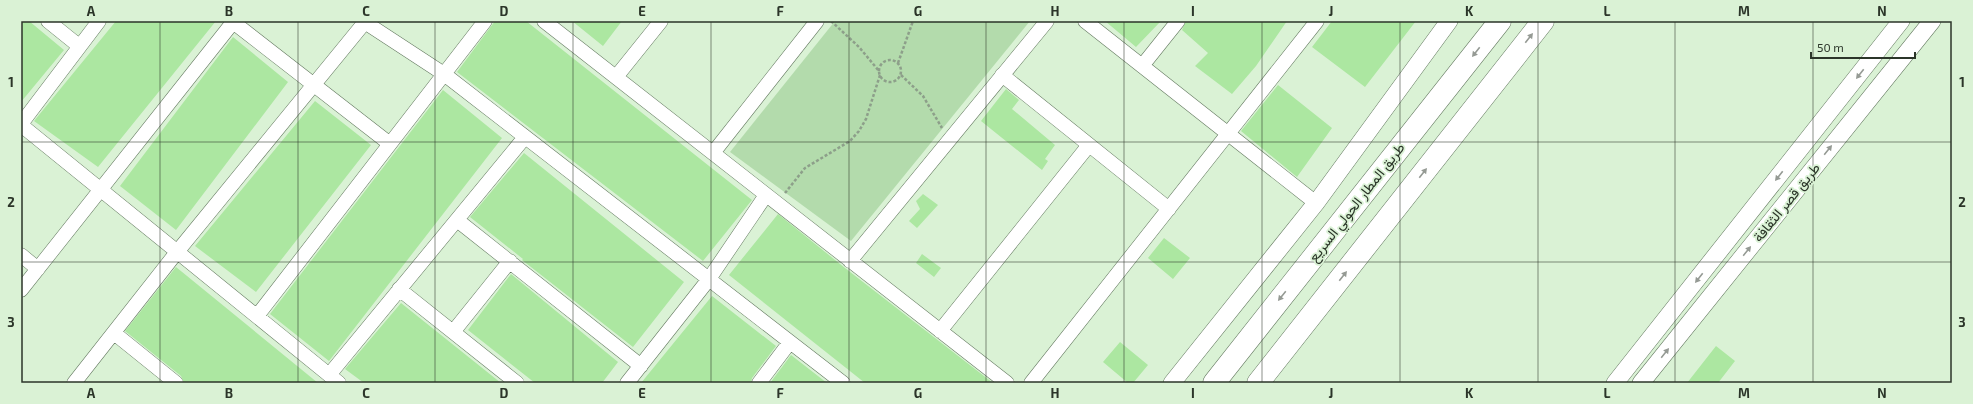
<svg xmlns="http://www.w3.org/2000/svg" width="1973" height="404" font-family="'Exo 2',Vazirmatn,sans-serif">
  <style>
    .green { fill: #b3dbac }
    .building { fill: #ace7a1 }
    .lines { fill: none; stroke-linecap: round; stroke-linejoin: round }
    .minor-casing { stroke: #647960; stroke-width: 15 }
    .tertiary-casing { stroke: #647960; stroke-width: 18 }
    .trunk-casing { stroke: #647960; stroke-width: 23 }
    .path { stroke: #8d9f8a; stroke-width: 2.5; stroke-dasharray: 3 2; stroke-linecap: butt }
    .minor { stroke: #fff; stroke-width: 14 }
    .tertiary { stroke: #fff; stroke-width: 17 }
    .trunk { stroke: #fff; stroke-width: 22 }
    .oneway { fill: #959a94 }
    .grid { fill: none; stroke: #2b3529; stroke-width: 1; stroke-opacity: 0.55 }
    .labels { text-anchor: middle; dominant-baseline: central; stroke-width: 3.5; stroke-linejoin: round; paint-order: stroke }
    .street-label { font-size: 14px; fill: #2b3529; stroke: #daf2d5 }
    .neatline { fill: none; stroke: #2b3529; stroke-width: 1.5 }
    .grid-label { font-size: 13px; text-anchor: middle; font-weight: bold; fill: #2b3529 }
  </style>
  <rect width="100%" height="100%" fill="#daf2d5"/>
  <path class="green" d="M835,21H1030L851,241L730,152Z"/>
  <path class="building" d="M21,21H29L64,50L21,102Z
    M116,21H216L98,167L34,121Z
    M495,21H526L752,200L703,261L457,72Z
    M572,21H622L603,46Z
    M1105,21H1161L1136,47Z
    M1186,21H1287L1256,66L1232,94L1195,66L1208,53L1182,30Z
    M1332,21H1416L1365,87L1312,47Z
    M233,37L288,82L176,230L120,186Z
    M1278,85L1332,128L1297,177L1241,131Z
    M1006,89L1019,100L1012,109L1055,145L1045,159L1048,161L1042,170L981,121Z
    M443,90L502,138L329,361L270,314Z
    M315,101L371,145L256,292L195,246Z
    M524,153L684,282L633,347L522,260L523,259L470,217Z
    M923,194L938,205L917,228L909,221L920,209L916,201Z
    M778,214L845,268L993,383H865L729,275Z
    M1164,238L1190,258L1173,279L1148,258Z
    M922,254L941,268L934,277L916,263Z
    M176,267L318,383H184L181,376L125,331Z
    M511,274L618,362L602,383H535L468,330Z
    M712,296L776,346L752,378L751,383H641Z
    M401,303L501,383H364L345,369Z
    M1120,342L1148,365L1133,383H1128L1103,362Z
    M1716,346L1735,361L1718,383H1687Z
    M791,355L827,383H770Z"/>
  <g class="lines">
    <g class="minor-casing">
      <path id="minor" d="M48,21L79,46
        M363,21L444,74L843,383
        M544,21L1007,383
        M1085,21L1316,203
        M233,22L390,144
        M1142,66L1178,21
        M1002,75L1169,209
        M616,77L661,21
        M21,124L99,21
        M21,125L339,383
        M713,153L817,21
        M457,220L641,366
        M21,255L38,269
        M850,261L1047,21
        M399,289L517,383
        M21,290L234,21
        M257,316L485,21
        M940,331L1089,145
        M453,332L510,261
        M114,333L176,383
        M329,375L525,137
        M74,383L177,252L365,22
        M627,383L709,279L766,195
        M759,383L790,342
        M1031,383L1317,21"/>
    </g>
    <g class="tertiary-casing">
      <path id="tertiary" d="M1172,383L1316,203L1449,21
        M1615,383L1901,21
        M1641,383L1932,21"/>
    </g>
    <g class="trunk-casing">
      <path id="trunk" d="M1214,383L1500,21
        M1258,383L1543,21"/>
    </g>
    <path class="path" d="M831,21L859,47L879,71
      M879 71a11 11 0 1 1 22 0a11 11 0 1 1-22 0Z
      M898,63L913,21
      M901,75L923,96L942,128
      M785,193L805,168L850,141L859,131L866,119L880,75"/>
    <use href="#minor" class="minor"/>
    <use href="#tertiary" class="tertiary"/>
    <use href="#trunk" class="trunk"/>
  </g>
  <defs><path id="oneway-solid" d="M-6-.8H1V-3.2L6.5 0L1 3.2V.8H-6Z"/></defs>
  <g class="oneway">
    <use href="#oneway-solid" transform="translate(1529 38) rotate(-52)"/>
    <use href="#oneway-solid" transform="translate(1476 52) rotate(128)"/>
    <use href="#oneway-solid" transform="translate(1860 74) rotate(128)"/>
    <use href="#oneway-solid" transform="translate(1828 150) rotate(-51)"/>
    <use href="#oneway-solid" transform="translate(1423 173) rotate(-52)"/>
    <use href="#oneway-solid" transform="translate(1779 176) rotate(128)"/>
    <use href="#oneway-solid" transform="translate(1747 251) rotate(-51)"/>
    <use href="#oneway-solid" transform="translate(1343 276) rotate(-52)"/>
    <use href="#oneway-solid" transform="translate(1699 278) rotate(128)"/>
    <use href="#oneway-solid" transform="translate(1282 296) rotate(129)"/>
    <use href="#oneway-solid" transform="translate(1665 353) rotate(-51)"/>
  </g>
  <path class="grid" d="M160,21V383M298,21V383M435,21V383M573,21V383M711,21V383M849,21V383M986,21V383M1124,21V383M1262,21V383M1400,21V383M1538,21V383M1675,21V383M1813,21V383M21,142H1952M21,262H1952"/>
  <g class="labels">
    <g class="street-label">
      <text transform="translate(1356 202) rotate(-52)">طريق المطار الحولي السريع</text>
      <text transform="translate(1786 202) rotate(-51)">طريق قصر الثقافة</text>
    </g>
  </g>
  <rect width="1973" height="404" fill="none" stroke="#daf2d5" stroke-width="44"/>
  <path d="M1811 52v6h104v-6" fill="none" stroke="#2b3529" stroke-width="2"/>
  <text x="1817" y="52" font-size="12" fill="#2b3529" stroke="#daf2d5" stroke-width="3" paint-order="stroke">50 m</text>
  <rect x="22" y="22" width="1929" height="360" class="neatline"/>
  <g class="grid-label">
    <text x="91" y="16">A</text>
    <text x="229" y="16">B</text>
    <text x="366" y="16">C</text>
    <text x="504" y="16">D</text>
    <text x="642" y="16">E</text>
    <text x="780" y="16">F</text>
    <text x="918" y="16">G</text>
    <text x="1055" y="16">H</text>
    <text x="1193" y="16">I</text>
    <text x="1331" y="16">J</text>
    <text x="1469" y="16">K</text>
    <text x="1607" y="16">L</text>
    <text x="1744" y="16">M</text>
    <text x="1882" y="16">N</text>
    <text x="11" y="87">1</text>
    <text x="1962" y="87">1</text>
    <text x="11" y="207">2</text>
    <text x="1962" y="207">2</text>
    <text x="11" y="327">3</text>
    <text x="1962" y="327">3</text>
    <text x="91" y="398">A</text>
    <text x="229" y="398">B</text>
    <text x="366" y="398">C</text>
    <text x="504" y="398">D</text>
    <text x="642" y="398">E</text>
    <text x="780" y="398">F</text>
    <text x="918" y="398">G</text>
    <text x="1055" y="398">H</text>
    <text x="1193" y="398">I</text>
    <text x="1331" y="398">J</text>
    <text x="1469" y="398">K</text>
    <text x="1607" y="398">L</text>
    <text x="1744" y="398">M</text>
    <text x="1882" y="398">N</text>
  </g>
</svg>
